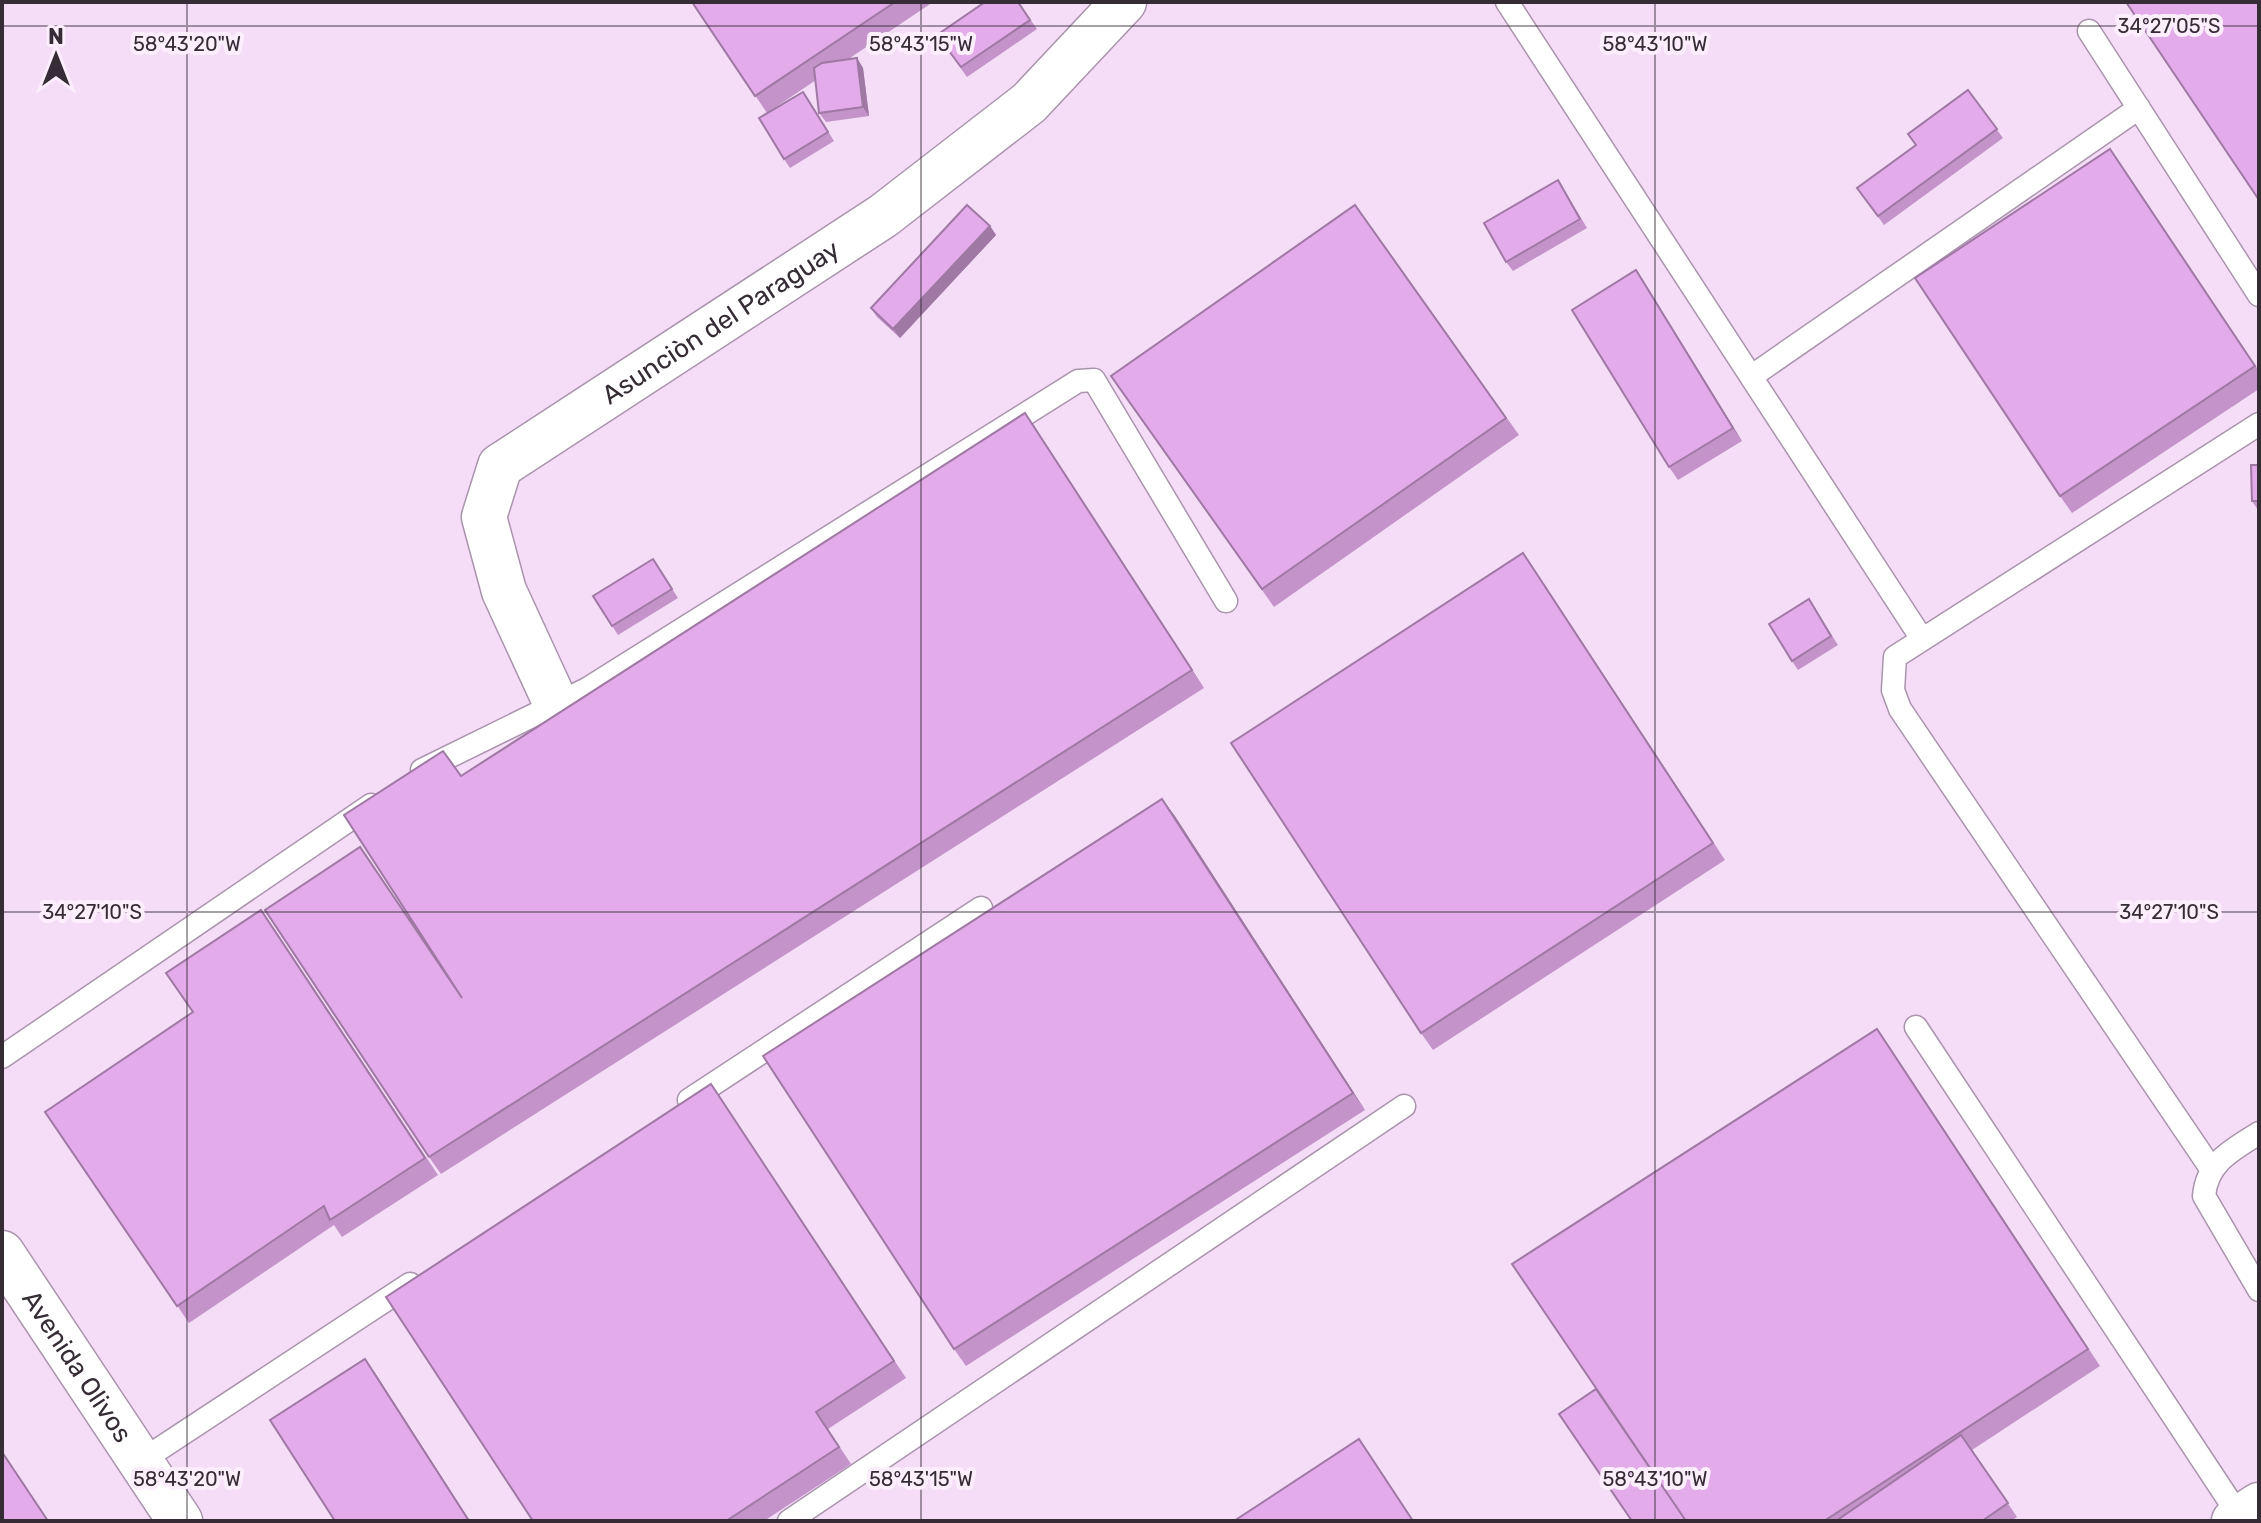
<svg xmlns="http://www.w3.org/2000/svg" width="2261" height="1523" font-family="Rubik,sans-serif">
  <style>
    .lines { fill: none; stroke-linecap: round; stroke-linejoin: round }
    .service-casing { stroke: #aa94ad; stroke-width: 25 }
    .minor-casing { stroke: #aa94ad; stroke-width: 47 }
    .tertiary-casing { stroke: #aa94ad; stroke-width: 47 }
    .service { stroke: #fff; stroke-width: 22 }
    .minor { stroke: #fff; stroke-width: 44 }
    .tertiary { stroke: #fff; stroke-width: 44 }
    .wall { fill: #c393c9 }
    .shaded-wall { fill: #9f78a4 }
    .building { fill: #e3abea; stroke: #9f78a4; stroke-width: 2 }
    .ticks { fill: none; stroke: #352c36; stroke-width: 2; stroke-opacity: 0.45 }
    .labels { text-anchor: middle; dominant-baseline: central; stroke-width: 8; stroke-linejoin: round; paint-order: stroke }
    .street-label { font-size: 26px; fill: #352c36; stroke: #fdeefe }
    .ticks-label { font-size: 20px; text-anchor: middle; fill: #352c36; stroke: #fdeefe; stroke-width: 8; stroke-linejoin: round; paint-order: stroke }
  </style>
  <rect width="100%" height="100%" fill="#f5ddf8"/>
  <g class="lines">
    <g class="service-casing">
      <path id="service" d="M1507,2L1922,639
        M2089,31L2259,295
        M1752,376L2139,108
        M422,770L587,689L1078,381L1094,380L1226,601
        M1916,1027L2240,1517
        M2,1057L371,805
        M689,1100L981,908
        M2259,1133C2232,1150 2207,1162 2204,1196L2259,1290
        M2212,1170L1900,709L1893,690L1895,657L2259,424
        M141,1461L410,1284
        M789,1521L1404,1106"/>
    </g>
    <g class="minor-casing">
      <g id="minor">
        <path id="s1" d="M556,704L504,591L484,517L500,466L883,216L1029,103L1124,2"/>
      </g>
    </g>
    <g class="tertiary-casing">
      <g id="tertiary">
        <path id="s2" d="M2,1253L180,1521"/>
        <path d="M2234,1521L2259,1505"/>
      </g>
    </g>
    <use href="#service" class="service"/>
    <use href="#minor" class="minor"/>
    <use href="#tertiary" class="tertiary"/>
  </g>
  <path class="wall" d="M692,2H933L847,60L857,58L863,68L869,116L826,122L819,113L816,80L767,113Z
    M1018,2L1037,29L967,77L937,35Z
    M1968,90L2003,138L1884,225L1857,188L1916,145Z
    M809,101L834,141L790,168L784,159Z
    M2122,166L2259,371V389L2072,513L2060,496Z
    M1558,180L1587,228L1513,271L1506,262Z
    M1355,205L1519,435L1274,607L1111,376Z
    M990,226L996,235L900,338L877,317L871,308Z
    M1636,270L1742,441L1678,480L1669,467Z
    M1025,413L1204,688L441,1174L429,1157L454,985L461,776Z
    M2259,465V510H2258L2252,501Z
    M653,559L678,598L618,635L593,596Z
    M1535,570L1725,860L1433,1050L1421,1033Z
    M1815,609L1838,645L1798,670L1792,661Z
    M1162,799L1365,1110L966,1366L954,1349Z
    M273,927L438,1175L342,1237L334,1225L189,1323L45,1112L193,1012Z
    M1889,1046L2100,1366L1972,1450L2017,1517L2011,1521H1632L1596,1389Z
    M723,1102L906,1378L828,1429L851,1464L764,1521H533Z"/>
  <path class="shaded-wall" d="M857,58L863,68L869,116L863,107Z
    M990,226L996,235L900,338L893,329Z
    M1636,270L1645,284L1742,441L1733,428Z
    M1025,413L1037,431L1204,688L1192,670Z
    M1162,799L1175,816L1365,1110L1353,1093Z
    M365,1359L377,1376L470,1521H469Z"/>
  <path class="building" d="M692,2H895L755,96Z
    M985,2H1018L1030,20L961,67L937,35Z
    M2126,2H2259V200Z
    M857,58L863,107L819,113L814,68L822,63Z
    M1968,90L1997,129L1878,216L1857,188L1916,145L1908,134Z
    M803,92L828,132L784,159L759,118Z
    M2110,149L2255,366L2060,496L1915,278Z
    M1558,180L1580,219L1506,262L1484,223Z
    M967,205L990,226L893,329L871,308Z
    M1355,205L1506,418L1262,589L1111,376Z
    M1636,270L1733,428L1669,467L1572,310Z
    M1025,413L1192,670L429,1157L265,910L360,847L462,998L344,815L443,751L461,776Z
    M2251,465H2259V501H2252Z
    M1523,553L1713,843L1421,1033L1231,743Z
    M653,559L672,589L612,626L593,596Z
    M1809,599L1831,636L1792,661L1769,624Z
    M1162,799L1353,1093L954,1349L763,1056Z
    M261,910L425,1158L330,1220L324,1206L177,1306L45,1112L193,1012L166,973Z
    M1877,1029L2088,1349L1824,1521H1686L1512,1264Z
    M711,1084L894,1361L816,1412L839,1447L726,1521H533L386,1297Z
    M365,1359L469,1521H335L270,1420Z
    M1596,1389L1686,1521H1632L1559,1414Z
    M1961,1435L2008,1503L1982,1521H1836Z
    M1359,1439L1413,1521H1234Z
    M2,1452L48,1521H2Z"/>
  <path class="ticks" d="M187,2V1521M921,2V1521M1655,2V1521M2,26H2259M2,912H2259"/>
  <g class="labels">
    <g class="street-label">
      <text stroke="none"><textPath href="#s1" startOffset="518">Asunciòn del Paraguay</textPath></text>
      <text stroke="none"><textPath href="#s2" startOffset="136">Avenida Olivos</textPath></text>
    </g>
  </g>
  <g class="ticks-label">
    <text x="2169" y="33">34°27'05"S</text>
    <text x="187" y="51">58°43'20"W</text>
    <text x="921" y="51">58°43'15"W</text>
    <text x="1655" y="51">58°43'10"W</text>
    <text x="92" y="919">34°27'10"S</text>
    <text x="2169" y="919">34°27'10"S</text>
    <text x="187" y="1486">58°43'20"W</text>
    <text x="921" y="1486">58°43'15"W</text>
    <text x="1655" y="1486">58°43'10"W</text>
  </g>
  <rect width="2261" height="1523" fill="none" stroke="#352c36" stroke-width="8"/>
  <g transform="translate(56 56)" stroke="#fdeefe" stroke-width="6" paint-order="stroke">
  <path d="M0-6L14 30L0 20L-14 30Z" fill="#352c36"/>
  <text y="-12" font-size="22" font-weight="bold" text-anchor="middle" fill="#352c36">N</text>
  </g>
</svg>
